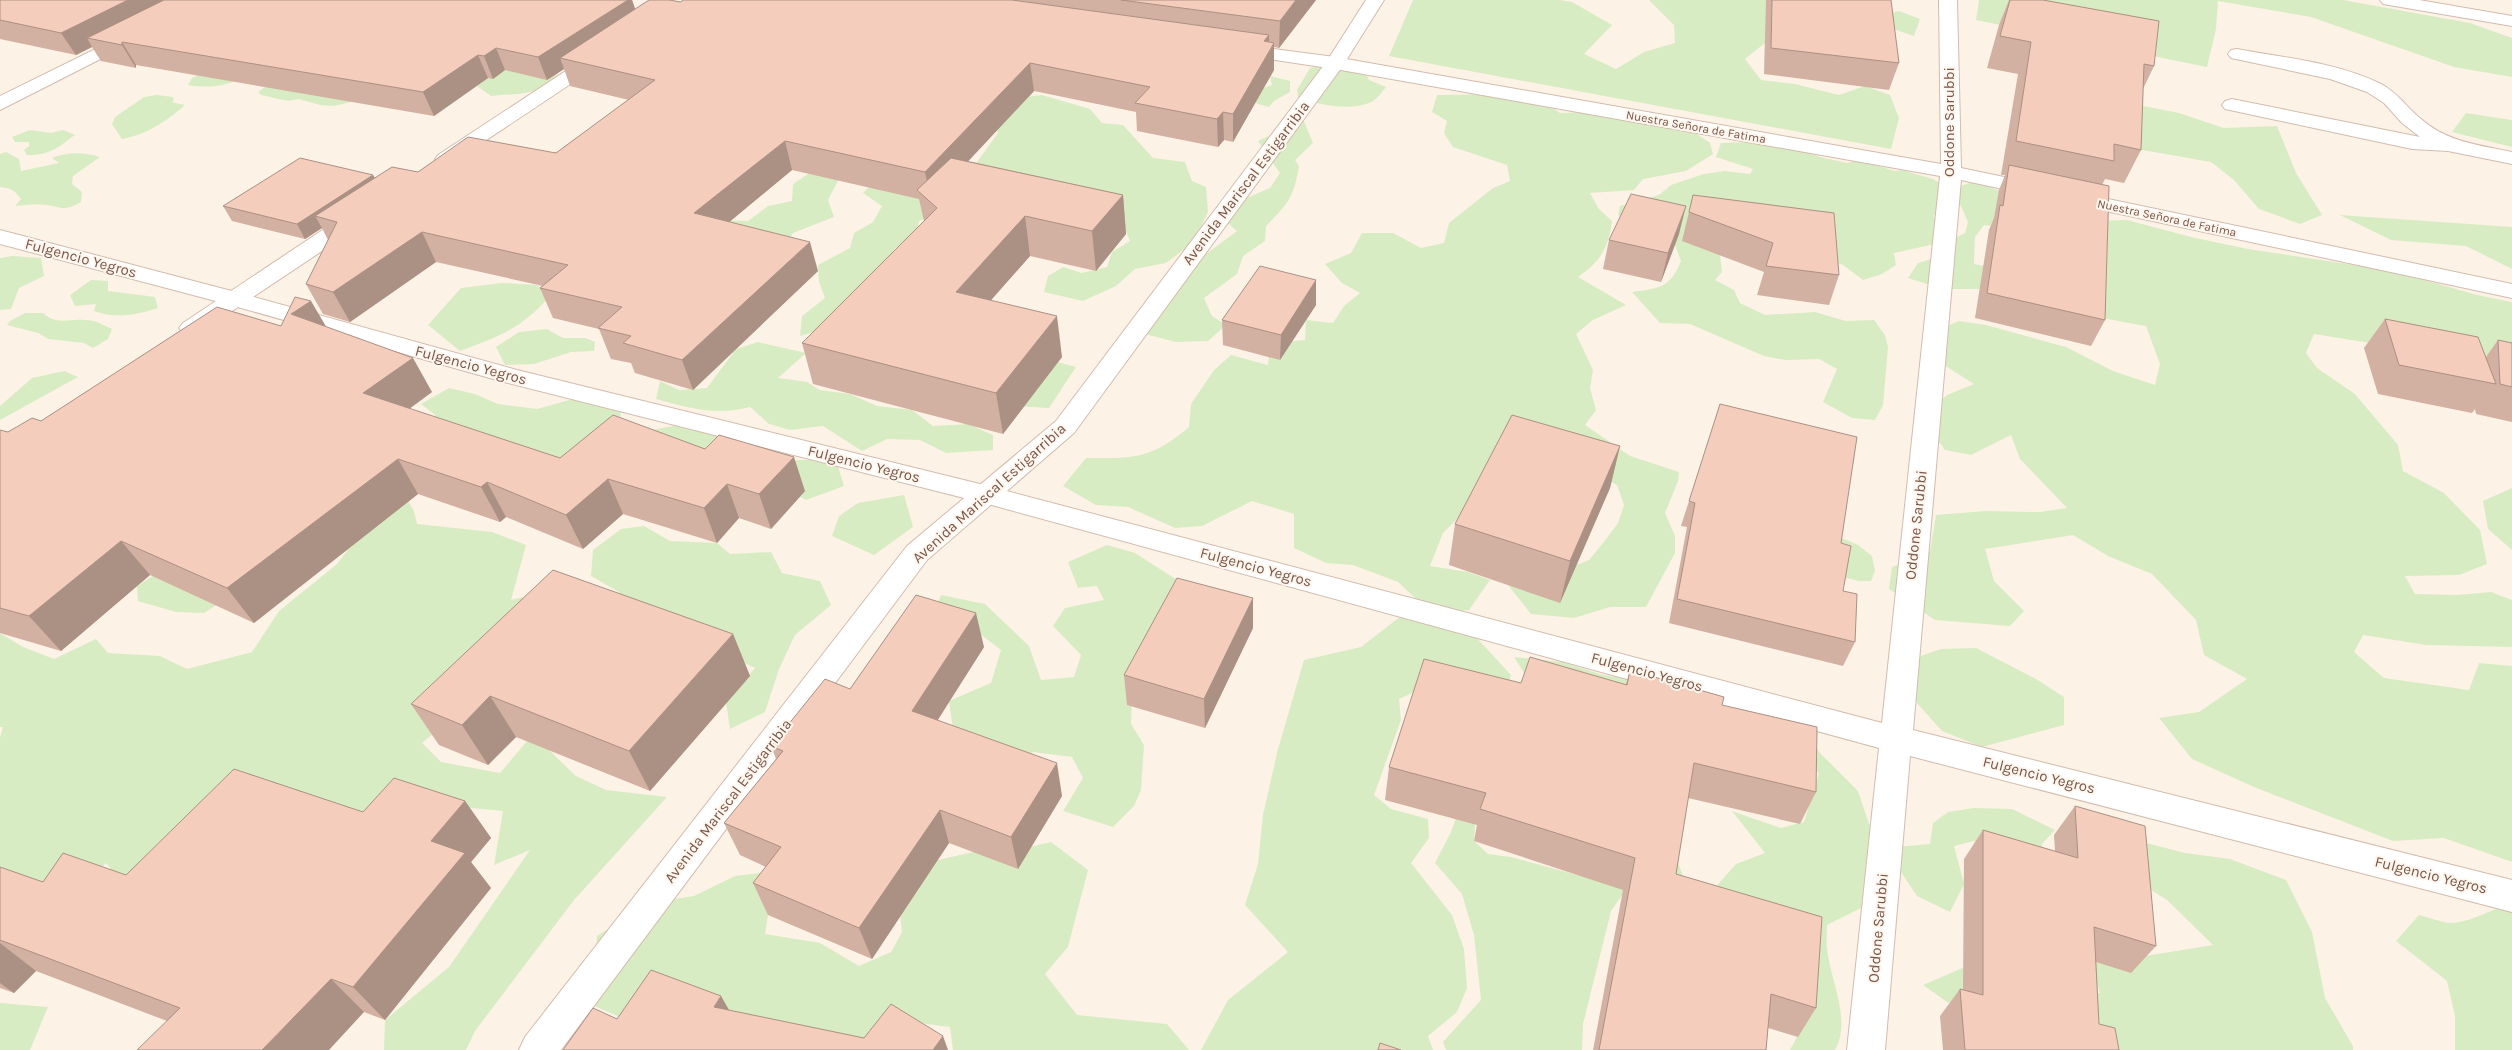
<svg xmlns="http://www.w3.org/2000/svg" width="2512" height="1050" font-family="Karla,sans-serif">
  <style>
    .green { fill: #d8ecc3 }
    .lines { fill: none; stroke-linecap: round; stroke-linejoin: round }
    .service-casing { stroke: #d3bbad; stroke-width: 2 }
    .minor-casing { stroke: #d3bbad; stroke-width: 2 }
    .tertiary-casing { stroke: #d3bbad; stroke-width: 2 }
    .secondary-casing { stroke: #d6baab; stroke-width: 2 }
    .service { fill: #fff; fill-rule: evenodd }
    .minor { fill: #fff; fill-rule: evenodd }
    .tertiary { fill: #fff; fill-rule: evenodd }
    .secondary { fill: #fff; fill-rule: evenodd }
    .wall { fill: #d2b0a2 }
    .shaded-wall { fill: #ab9084 }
    .building { fill: #f4cdbc; stroke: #ab9084 }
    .labels { text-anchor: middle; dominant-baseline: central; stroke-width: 4; stroke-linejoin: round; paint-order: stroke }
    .far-street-label { font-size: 12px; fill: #795549; stroke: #fff6ed }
    .street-label { font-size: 15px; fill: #795549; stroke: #fff6ed }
  </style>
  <rect width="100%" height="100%" fill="#fdf2e6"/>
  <path class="green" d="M1413,0H1560L1572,2L1612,25L1584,54L1616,69L1644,52L1675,43L1674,25L1649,0H1787L1772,20L1765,43L1745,59L1761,80L1795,84L1839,95L1865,86L1890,95L1899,118L1891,149L1389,56Z
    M1979,0H2343L2470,23L2512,38V77L2454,67L2311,17L2218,1L2216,29L2207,67L1976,20Z
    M1899,11L1920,19L1914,36L1866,20Z
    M1335,63L1364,68L1369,80L1386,87C1382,92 1376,101 1369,103C1347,111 1319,105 1298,97L1297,90L1310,68Z
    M512,66L558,67L557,78C533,97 519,93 491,96L477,86L484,80Z
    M209,69L238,80C221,87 206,88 188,85L192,78Z
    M1270,76L1290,81V92L1274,101L1269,107L1255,103L1254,91L1272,85Z
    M292,82L365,99L334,106L320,105L299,99L288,101L261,95L258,92L265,87Z
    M1510,94L1541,99L1560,113L1592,112L1682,124L1710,143L1713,154L1686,171L1643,179L1634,190L1590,193L1599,209L1612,221C1609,247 1600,262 1578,277L1626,305L1593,320L1576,334L1593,370L1590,388L1596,410L1585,425L1630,456L1679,472L1678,481L1665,513L1675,536V553L1646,607H1610L1574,618L1531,614L1508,585L1526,571L1564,570L1589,560L1603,543L1618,523L1624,505L1617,485L1597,473L1459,517L1443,533L1430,566L1468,572L1490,580L1469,610L1435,614L1463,623L1511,675L1476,804L1474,841L1488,854L1511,857L1577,875L1641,845L1679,865L1689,893L1623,894L1611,911L1583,1024L1582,1050H1446L1443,1042L1481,1000L1474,935L1462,894L1435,863L1451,832L1468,784L1429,685L1399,699L1401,720L1374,795L1391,809L1428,819L1429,838L1411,863L1452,915L1464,949L1467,988L1457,1012L1428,1036L1433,1050H1201L1228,1000L1288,952L1245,905L1258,864L1263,815L1278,749L1304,660L1361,647L1410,609L1432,614L1398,582L1353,565L1326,563L1294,548V514L1252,501L1202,526L1175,528L1128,507L1096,505L1063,486L1086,458C1134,458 1150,460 1189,427L1191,404L1214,370L1231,355L1268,365L1270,343L1305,340L1306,320L1333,323L1344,306L1360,293L1342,283L1325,264L1351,253L1362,233H1393L1421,248L1444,243L1449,223L1493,188L1510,181L1507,165L1453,147L1444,133L1447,121L1432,112L1437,95Z
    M157,95L173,97L174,101L171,102L185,105C167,121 146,135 122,139L112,124L115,117L144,97Z
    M1042,95L1090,109L1102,123L1123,125L1153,158L1185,162L1192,181L1206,187L1208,212L1199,231L1190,245L1166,263L1135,269L1116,286L1083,301L1044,292L1048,276L1063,267L1082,273L1107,267L1112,252L1130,241L1123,224L941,213L919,221L917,238L895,248L891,263L859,295L831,314L830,328L800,336L802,316L825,298L819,282L818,265L850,248L854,233L873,222L882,206L863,193L869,187L974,166L998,133L992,110L1013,98Z
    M2107,99L2179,113L2224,128L2277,126L2296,173L2322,215L2300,224L2259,209L2234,180L2211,162L2142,150L2107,129Z
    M2466,113L2512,120V147L2452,132Z
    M1303,119L1313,143L1295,160L1299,166C1294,197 1288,204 1266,226L1265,241L1243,256L1237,274L1204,298L1212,316L1226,325L1208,341L1176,342L1145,334L1194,263L1237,231L1224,220L1237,202L1270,188L1280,173L1258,141Z
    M30,130L51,133L63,130L75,135C57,148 51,155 27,155L24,150L29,146V142H15L12,137Z
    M1752,142L1802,151L1824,158L1847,163L1859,160L1895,171L1902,170L1933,179L1949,189L1974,182L2021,198L2003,227L1984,225L1975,237L1974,264L2093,286L2107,281L2104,263L2086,221L2127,220L2191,237L2248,249L2367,267L2428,281L2477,295L2512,302V371L2389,346L2314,334L2306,353L2317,368L2355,394L2398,445L2403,471L2444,493L2480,530L2487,564L2459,575L2405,576L2415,594L2457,595L2491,592L2512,600V647L2426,645L2363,635L2354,652L2384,678L2469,690L2479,663L2512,666V862L2444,838L2393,841L2254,787L2192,759L2159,718L2199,712L2247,679L2204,655L2196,620L2152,574L2108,556L2073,535L1985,549L1994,581L2024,611L2010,626L1935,620L1889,589L1892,567L1930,551L1936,515L1985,511L2040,512L2067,508L2020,459L2011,435L1971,455L1945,450L1929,428L1931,410L1947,395L1974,384L1936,360L1938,330L1959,321L1986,325L2066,347L2113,371L2155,385L2160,364L2146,326L2085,315L1988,289H1942L1908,278L1918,263L1944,255L1945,243L1965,233L1968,222L1961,206L1950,190L1948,206L1933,216L1947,227L1935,244L1894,253L1896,265L1882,274L1863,280L1843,265L1826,259L1719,247L1722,272L1715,280L1734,290L1740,303L1765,315L1815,312L1846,321L1874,320L1885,335L1888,347L1883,405L1875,420L1852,418L1823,402L1837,369L1819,359L1785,360L1764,356L1690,324L1660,323L1632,292C1660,288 1670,288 1681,261L1675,245L1618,215L1620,206L1659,195L1671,185L1704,174L1725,171L1750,174L1753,169L1716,157L1721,143Z
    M6,152L19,159L21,171L59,163L52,158C67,152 83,152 100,157L73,176L72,184L82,192L81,202C65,211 63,208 47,205C37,203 25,205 15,206L21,199C15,190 10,188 0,187V154Z
    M811,172L841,175L828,200L834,217L793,233L784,249L714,220L748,221L768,206L792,201L793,184Z
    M2340,215L2512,227V269L2466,246L2391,240Z
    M12,256L41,258L44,276L19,288L11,309L0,310V258Z
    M91,280L108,281V291L155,297L158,308C136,315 116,319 94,311L96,304L75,306L70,295Z
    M502,283L537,285L550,296C521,329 500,336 460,351L428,325L461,288Z
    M25,313H43C57,326 69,318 85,320C95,320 104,325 112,329L108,339L93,348L84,343L48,339L38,333L7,325L10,321Z
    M547,329L563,338H585L595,342L594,351L571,352L534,364L505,365L496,347L519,332Z
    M758,342L806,353L778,378L807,382L820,390L850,394L877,406L912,410L933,426L968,424L993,435V450L946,453L920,440L887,439L862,451L823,426L790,430L769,424L750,407C716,416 688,408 656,399L660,381L679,390L707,388L736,349Z
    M1028,354L1076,367L1049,408L1013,406Z
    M64,371L78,377L0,420V406L32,378Z
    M449,388L475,394L498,404L537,409L591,394L620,405L621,426L646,431L678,425L717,436L738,456L596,471L443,428L434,414L421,404Z
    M796,460H836L844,486L806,500L779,484L777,475Z
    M398,484L414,511L417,524L492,532L526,545L511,600L549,591L452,718L422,743L441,762L500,773L527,741L549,750L576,776L606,790L667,797L574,900L475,1031L466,1050H384L385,1020L449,967L530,850L494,865L503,811L450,806L135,899L106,863L69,901L0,900V738L3,727H0V633L23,647L54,659L96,639L108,653L160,656L187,669L252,652L279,611L337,564Z
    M2512,488V550L2488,529L2483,501Z
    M904,495L913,527L874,555L832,536L839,516L858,503Z
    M644,526L670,541L717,543L730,554L771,552L782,573L820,581L831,605L795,635L779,669L765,712L730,729L726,702L755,668L721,652L612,625L619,592L591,576L593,550L621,529Z
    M1835,535L1858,545L1872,556L1875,571L1871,581H1859L1834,575Z
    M1107,545L1135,553L1174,578L1219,591L1132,696L1131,724L1144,745L1141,790L1134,806L1113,827L1063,811L1083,778L1072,757L1033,752L1017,769L955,743L949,701L991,683L1001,650L970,626L932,618L941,595L985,604L1029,646L1041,680L1074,677L1081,655L1053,626L1065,608L1104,600L1097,586L1078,588L1068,562Z
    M159,572L232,595L204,613L176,612L138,601L137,586Z
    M1976,648L2036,679L2064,697V725L1982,747L1942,731L1900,684L1903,662L1941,649Z
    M1514,657L1562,662L1600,674L1791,711L1820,753L1858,791L1870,827L1861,908L1827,925C1827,933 1826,941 1827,948C1830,980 1852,1020 1835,1050H1790L1811,1011L1695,910L1736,864L1765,853L1732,811L1781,828L1804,822L1819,773L1783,740L1531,684Z
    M1974,808L2012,809L2055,830L2042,844L2043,871L2005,863L1974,841L1954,846L1964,884L1950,912L1917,896L1885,848L1930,844L1933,823L1948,812Z
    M2135,840L2185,853L2230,859L2286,880L2312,932L2325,998L2353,1046V1050H2065L1960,1011L1923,985L1967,966L2072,996L2100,993L2090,960L2145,956L2213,945L2167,900L2124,873Z
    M1051,842L1088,870L1068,947L1045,974L1077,1015L1167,1024L1189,1050H953L950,1027L904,1021L862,1050L645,1028L592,1005L597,936L648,903L694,896L735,876L775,871L765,934L820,943L859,966L891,952L902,932L899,905L906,881L938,860L973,852L1012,851Z
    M2512,904V1050H2455V1016L2447,981L2396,941L2419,915C2428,917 2440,922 2450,923C2472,923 2491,908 2512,904Z
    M0,1003L48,1007L30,1050H0Z"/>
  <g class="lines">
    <g class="service-casing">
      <path id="service" d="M2237,49C2284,58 2337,62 2381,84C2398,93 2406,107 2421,119C2447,142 2479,145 2512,152V164L2448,151L2412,149L2225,109L2222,105L2225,101L2232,99L2420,137L2402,123L2384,103L2367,92L2330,79L2231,58L2228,54L2231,50Z"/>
    </g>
    <g class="minor-casing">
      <path id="minor" d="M1939,0H1957L1961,168L2512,284V298L1961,180L1913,730L2512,880V912L1910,756L1885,1050H1847L1879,748L988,504L504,382L227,304L0,244V230L243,294L517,370L988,486L1882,723L1940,176L1335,69L1236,54L1230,53L1227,49L1230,45L1236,44L1335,57L1941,164Z
        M130,32L136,33L139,37L136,41L0,110V96Z"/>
    </g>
    <g class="tertiary-casing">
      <path id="tertiary" d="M2380,0H2419L2512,16V26L2389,5L2383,4Z"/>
    </g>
    <g class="secondary-casing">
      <path id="secondary" d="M1366,0H1384L1342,67L1074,433L927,560L561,1050H519L525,1037L907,546L1056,421L1327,61Z
        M599,52L605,53L608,57L605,61L452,163L445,165L438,163L435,159L438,155L593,53Z
        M359,210L367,211L370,216L367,221L199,333L191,335L183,333L179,328L183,323L351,211Z"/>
    </g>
    <use href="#service" class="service"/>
    <use href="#minor" class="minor"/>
    <use href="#tertiary" class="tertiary"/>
    <use href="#secondary" class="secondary"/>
  </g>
  <path class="wall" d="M0,0H632L635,9L681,2L683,0H1316L1279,48L1274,47V70L1233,142L1224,140L1218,147L1137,131L1136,112L1034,91L968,161L1123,195L1126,234L1096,271L1030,256L991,300L1062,357L1003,434L813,384L802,343L924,221L919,199L792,170L729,222L818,271L693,390L635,373L631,363L611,359L599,329L553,318L540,288L543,286L436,262L350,322L323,314L306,284L328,240L322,228L305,239L232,221L223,206L373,175L375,178L556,153L629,100L570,86L564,69L547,80L505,70L493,79L488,78L434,116L136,65V68L101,61L92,47L76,55L0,39Z
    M1766,0H1891L1899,63L1889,90L1764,74Z
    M2009,0H2043L2154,66L2143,89L2141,150L2124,183L2105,179L2102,185L2105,320L2091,346L1975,318L1989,230L1994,218L1999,190L2005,175H2001L2018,74L1987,68L1999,25Z
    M1693,195L1839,275L1829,305L1757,295L1764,272L1682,241Z
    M1679,234L1661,282L1603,269L1609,240Z
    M1316,305L1280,360L1223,345L1222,320Z
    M2385,319L2486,357L2498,340L2512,343V422L2476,414L2475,409L2472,413L2378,394L2364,348Z
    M281,326L326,327L432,392L409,409L560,458L805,491L771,529L739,518L717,543L623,514L583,549L506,517L500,522L418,494L254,623L150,575L61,651L0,633V430L8,432L41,421Z
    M1620,446L1610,488L1560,603L1449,565L1455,524Z
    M1689,501L1841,543L1843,591L1855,642L1843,666L1669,623L1687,527L1681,526Z
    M1253,628L1205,728L1127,705L1124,675Z
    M733,634L750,676L650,791L516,737L488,765L439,745L411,704Z
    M984,647L937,720L1062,796L1018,869L949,843L872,959L768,915L753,883L766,867L740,855L724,823L776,759L771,746L850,689Z
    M1630,670L1722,705L1816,792L1800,824L1688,798L1676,874L1816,1008L1798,1037L1768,1028L1766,1050H1593L1623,890L1474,841L1477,825L1385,800L1389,767L1521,683L1626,684Z
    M465,801L491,838L471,862L491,888L385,1020L364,1012L167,1021L36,971L14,993L0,988V867L43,882L126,875L363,812Z
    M2075,806L2156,946L2131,973L2096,962L2099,1024L2119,1050H1943L1940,1016L1960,989L1963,990L1964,859L1983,830L2055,851L2054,835Z"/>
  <path class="shaded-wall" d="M128,0H185L87,38L92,47L76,55L61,33Z
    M628,0H632L639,20L560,58L564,69L547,80L538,57Z
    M1296,0H1316L1279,48L1280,21Z
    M1269,35V53L1274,43V70L1233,142V114L1264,41Z
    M122,42L136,65V68L122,45Z
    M496,48L505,70L493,79L484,56Z
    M478,55L488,78L434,116L423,92Z
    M1030,63L1034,91L931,201L925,172Z
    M1223,112L1224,140L1218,147L1217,119Z
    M785,141L792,170L704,243L694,213Z
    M373,175L381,190L315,216L322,228L305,239L297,224Z
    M1123,195L1126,234L1096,271L1092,231Z
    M1686,206L1679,234L1661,282L1668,253Z
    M1025,216L1030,256L963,332L956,292Z
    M422,232L436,262L350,322L333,292Z
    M810,242L818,271L693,390L682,360Z
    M1316,280V305L1280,360L1281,335Z
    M311,301L331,335L291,314Z
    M1057,316L1062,357L1003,434L996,393Z
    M413,358L432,392L383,428L363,393Z
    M1620,446L1610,488L1560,603L1570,561Z
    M794,457L805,491L771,529L759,494Z
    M398,459L418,494L254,623L227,588Z
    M608,479L623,514L583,549L566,515Z
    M487,482L506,517L500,522L481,487Z
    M727,484L739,518L717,543L704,508Z
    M121,541L150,575L61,651L29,616Z
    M1253,598V628L1205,728L1204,699Z
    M976,613L984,647L922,745L912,711Z
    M733,634L750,676L650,791L629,751Z
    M490,696L516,737L488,765L462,725Z
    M1057,763L1062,796L1018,869L1011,837Z
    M465,801L491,838L471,862L491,888L385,1020L353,987L431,841Z
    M940,810L949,843L872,959L859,928Z
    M0,943L36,971L14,993L0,983Z
    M331,979L364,1012L329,1050H262Z
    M721,996L740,1029L714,1007Z
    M943,1036L948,1050H933Z"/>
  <path class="building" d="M0,0H128L61,33L0,20Z
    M164,0H628L538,57L496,48L484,56L478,55L423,92L122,42V45L87,38Z
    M649,0H669L681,2L683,0H1012L1269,35L1264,41L1274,43L1233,114L1223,112L1217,119L1135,103L1150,87L1030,63L925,172L785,141L694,213L810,242L682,360L623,343L631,336L598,328L622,307L540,288L568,265L422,232L333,292L306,284L337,222L315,216L392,167L418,172L468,137L556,153L655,80L560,58Z
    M1121,0H1296L1280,21Z
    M1772,0H1891L1899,63L1771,48Z
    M2010,0H2043L2159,21L2154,66L2144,64L2141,150L2114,144V161L2016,141L2031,42L2000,36Z
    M300,158L373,175L297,224L223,206Z
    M951,158L1123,195L1092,231L1025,216L956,292L1057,316L996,393L802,343L937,208L917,190Z
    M2009,165L2109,186L2105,320L1987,293L2000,205L2003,206Z
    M1631,194L1686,206L1668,253L1609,240Z
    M1693,195L1834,213L1839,275L1766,266L1773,243L1689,212Z
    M1260,266L1316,280L1281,335L1222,320Z
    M295,297L311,301L291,314L413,358L363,393L560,458L613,415L705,449L719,435L794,457L759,494L727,484L704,508L608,479L566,515L487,482L481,487L398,459L227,588L121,541L29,616L0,608V430L8,432L32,418L41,421L217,307L281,326Z
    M2385,319L2478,337L2496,384L2399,365Z
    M2498,340L2512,343V387L2500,384Z
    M1720,404L1857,437L1841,543L1851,546L1843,591L1857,594L1855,642L1677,599L1695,503L1689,501Z
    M1512,415L1620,446L1570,561L1455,524Z
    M553,570L733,634L629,751L490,696L462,725L411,704Z
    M1177,578L1253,598L1204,699L1124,675Z
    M916,595L976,613L912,711L1057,763L1011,837L940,810L859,928L753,883L781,847L724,823L783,751L771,746L825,679L850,689Z
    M1530,657L1627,685L1630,670L1724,697L1722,705L1817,727L1816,792L1694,763L1676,874L1822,917L1816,1008L1771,994L1766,1050H1599L1635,858L1480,809L1486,793L1389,767L1424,659L1521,683Z
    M234,769L363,812L394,778L465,801L431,841L465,853L353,987L331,979L262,1050H137L180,1008L0,940V867L43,882L63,853L126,875Z
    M2075,806L2145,826L2156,946L2094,927L2099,1024L2115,1028L2119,1050H1965L1960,989L1983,995V830L2078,858Z
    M651,970L721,996L714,1007L864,1038L891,1004L943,1036L933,1050H563L593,1008L617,1019Z
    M1380,1043L1401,1050H1378Z"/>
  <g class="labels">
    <g class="far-street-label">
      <text transform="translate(1696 127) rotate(10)">Nuestra Señora de Fatima</text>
      <text transform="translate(2167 218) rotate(12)">Nuestra Señora de Fatima</text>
    </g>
    <g class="street-label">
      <text transform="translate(1949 122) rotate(-90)">Oddone Sarubbi</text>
      <text transform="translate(1246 183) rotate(-53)">Avenida Mariscal Estigarribia</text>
      <text transform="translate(81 258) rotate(15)">Fulgencio Yegros</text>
      <text transform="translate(471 365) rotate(15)">Fulgencio Yegros</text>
      <text transform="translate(864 464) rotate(14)">Fulgencio Yegros</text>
      <text transform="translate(989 493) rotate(-42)">Avenida Mariscal Estigarribia</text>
      <text transform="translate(1916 525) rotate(-84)">Oddone Sarubbi</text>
      <text transform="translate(1256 567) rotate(15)">Fulgencio Yegros</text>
      <text transform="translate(1647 672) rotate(15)">Fulgencio Yegros</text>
      <text transform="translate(2039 775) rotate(14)">Fulgencio Yegros</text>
      <text transform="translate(728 801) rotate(-53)">Avenida Mariscal Estigarribia</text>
      <text transform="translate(2431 875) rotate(14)">Fulgencio Yegros</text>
      <text transform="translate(1878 928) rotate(-85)">Oddone Sarubbi</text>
    </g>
  </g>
</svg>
